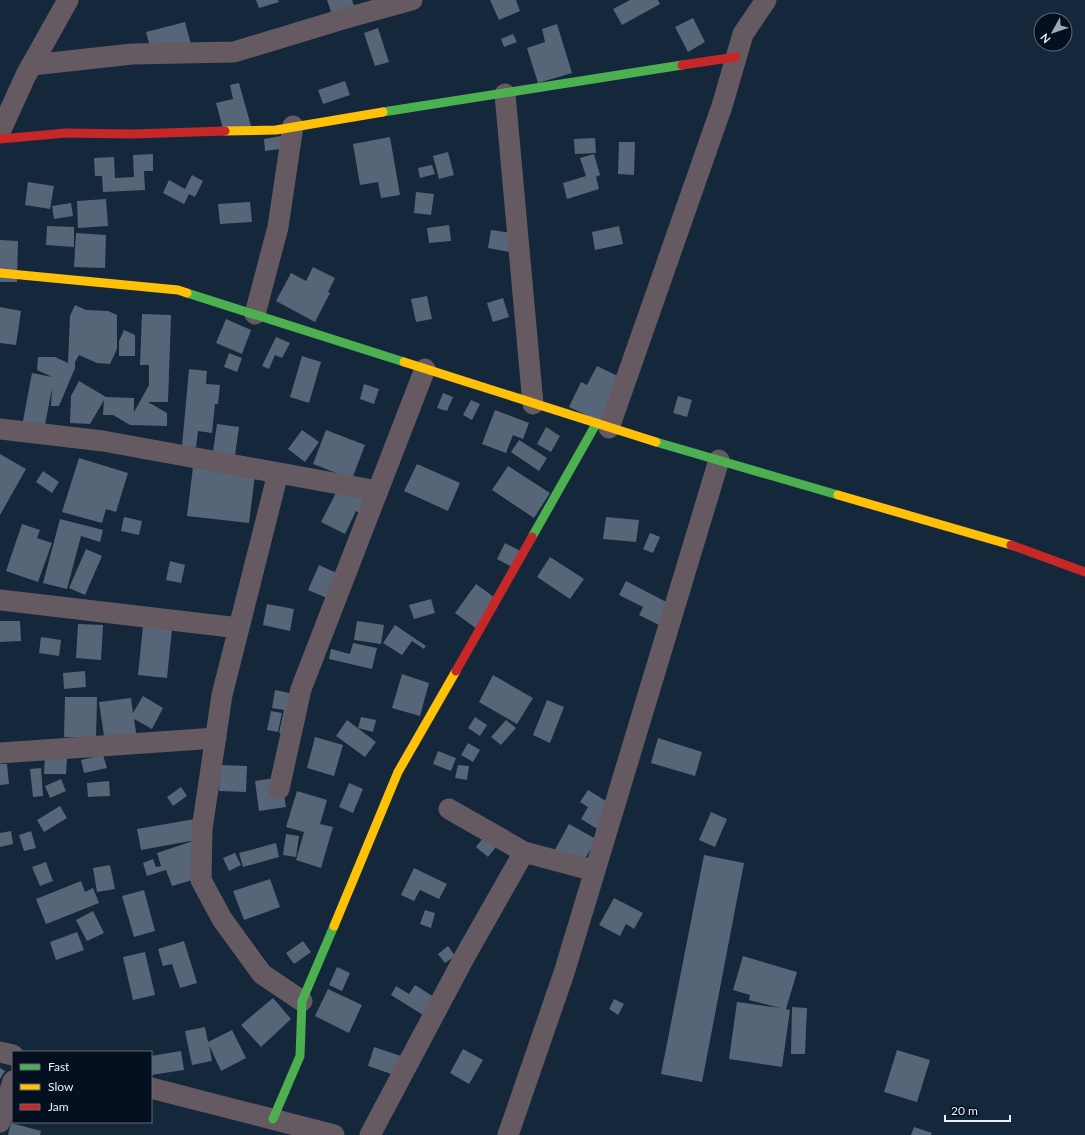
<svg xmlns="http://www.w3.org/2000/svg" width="1085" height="1135" font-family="Lato,sans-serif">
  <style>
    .building { fill: #566678 }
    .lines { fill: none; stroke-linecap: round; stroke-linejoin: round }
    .street { stroke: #665a62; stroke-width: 21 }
    .fast { stroke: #4caf50; stroke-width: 9 }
    .slow { stroke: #ffc107; stroke-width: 9 }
    .jam { stroke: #c62828; stroke-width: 9 }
  </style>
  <rect width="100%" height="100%" fill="#14273b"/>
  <path class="building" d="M256,0H278L279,2L259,8Z
    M327,0H352L358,17L335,24Z
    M490,0H516L520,11L499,20Z
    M630,0H658L660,4L622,25L613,9Z
    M693,18L705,42L688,52L675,27Z
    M185,22L193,52L154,62L146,32Z
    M557,24L572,73L538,83L527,48L545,42L542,29Z
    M378,28L389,62L375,66L364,33Z
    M513,34L517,42L504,47L501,39Z
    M345,81L350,95L323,104L318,90Z
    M239,83L251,126L224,132L216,103L233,99L230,85Z
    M292,134L294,147L265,151L264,139Z
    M390,137L400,195L381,198L378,182L360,185L353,144Z
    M595,138L596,153L575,154L574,139Z
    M619,142H635L634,175L618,174Z
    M448,152L454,175L439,179L433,156Z
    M153,154V171H144L145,190L103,192L102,176H95L94,158L114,157L115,178L134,177L133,155Z
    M594,154L600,175L596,177L599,189L567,199L563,183L586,176L580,158Z
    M432,165L435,174L420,178L418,168Z
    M192,175L203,181L195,197L189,194L184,204L163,193L169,180L185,189Z
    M28,182L54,186L50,209L25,205Z
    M416,192L434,194L431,215L414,213Z
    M106,199L108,226L78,228L77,201Z
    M250,202L252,222L220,224L218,204Z
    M71,203L73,216L54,219L52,206Z
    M449,225L451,241L429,243L427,228Z
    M47,226L74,227V247L46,245Z
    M619,226L623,244L595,250L592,232Z
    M491,230L519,234L516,253L488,248Z
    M76,233L106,235L105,268L74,267Z
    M0,240L18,241L17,282H0Z
    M313,267L335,278L328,292L330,293L315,322L276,301L291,273L306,281Z
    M427,296L432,319L416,322L411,299Z
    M503,298L509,317L493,322L487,303Z
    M75,305L86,310L108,311L117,315V349L110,364L97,363L79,355L75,362V368L59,406H51L52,388L44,430L22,426L32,373L52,377L37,370L38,357H55L68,363L70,316Z
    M0,307L21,311L16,345L0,343Z
    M142,314L171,315L168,402H148L167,413V426L130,425L113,415H103L104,400L90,424L70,423L71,396L79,381L106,397L134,398V412L149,385V365H140Z
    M226,319L251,330L242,354L216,343Z
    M124,330L135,335V356H119V341Z
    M276,337L290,343L282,358L275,355L269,369L262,366Z
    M229,353L242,358L237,372L224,367Z
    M302,356L321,362L309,403L290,397Z
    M597,366L628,381L607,425L569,407L581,382L587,385Z
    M189,369L207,371L206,384L220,385L218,404H215L212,433L198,431L196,447L182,446Z
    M364,384L379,389L374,404L360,399Z
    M443,393L453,397L447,411L437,408Z
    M678,396L692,400L687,417L673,413Z
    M471,400L480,404L472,420L463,415Z
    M495,410L529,423L523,439L513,435L506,453L482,444Z
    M217,424L239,427L235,455L213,452Z
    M546,427L560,436L551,452L537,444Z
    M302,430L319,442L305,462L288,449Z
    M326,430L365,445L352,479L313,464Z
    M519,440L547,458L539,471L511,452Z
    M0,454L26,469L0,515Z
    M79,458L128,473L116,512L106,509L102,523L62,512Z
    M417,464L460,483L448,511L404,491Z
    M508,466L550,493L534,518L492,490Z
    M193,467L255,475L249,523L187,516Z
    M43,471L59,482L52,493L36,482Z
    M340,485L374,503L366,517L356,511L345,534L321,522Z
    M124,517L142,521L139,535L121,531Z
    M606,517L639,520L636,542L603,539Z
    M60,519L103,530L100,542L81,536L67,589L43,583Z
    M22,524L40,530L37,538L52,543L38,582L6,571Z
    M650,533L660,537L653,553L643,549Z
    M505,543L522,552L514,568L497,559Z
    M86,549L102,556L85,595L69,588Z
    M550,557L584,579L570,599L537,577Z
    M170,561L185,565L181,583L166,580Z
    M319,565L345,577L334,601L308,590Z
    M626,581L674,606L663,627L639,615L643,607L619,595Z
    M476,584L498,600L477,629L455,613Z
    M431,599L435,613L414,619L409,605Z
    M267,604L294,609L290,631L263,625Z
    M0,621H20L21,641L0,642Z
    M357,621L384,625L381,644L354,640Z
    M78,624L103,625L101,660L76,658Z
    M395,625L426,646L424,649L412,641L402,655L383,643Z
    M143,626L172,629L167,678L138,675Z
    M41,637L61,640L59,656L39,653Z
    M353,643L377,648L372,669L329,659L331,649L350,654Z
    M85,671L86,687L64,689L63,673Z
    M402,674L429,683L420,716L392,708Z
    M493,675L533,698L517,724L479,702Z
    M275,690L304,696L296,737L279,733L284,710L272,708Z
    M143,696L163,708L152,729L134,719L137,738L105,743L99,702L131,698L133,713Z
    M65,697H97L96,738L64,737Z
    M547,700L564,707L550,743L533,735Z
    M271,711L282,713L278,732L267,730Z
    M361,717L376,720L373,732L358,728Z
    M475,717L487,725L480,736L468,728Z
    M347,720L376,742L365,757L336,736Z
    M506,720L516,728L501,745L491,737Z
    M315,737L343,745L334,776L307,768Z
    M658,738L702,752L695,776L651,763Z
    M468,743L480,750L473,762L461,755Z
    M438,751L456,758L451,771L433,764Z
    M103,755L107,768L84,773L81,760Z
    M45,756L67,757L66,774H44Z
    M0,764H7L9,784L0,785Z
    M220,765L247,766L246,792L219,791Z
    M458,765L469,766L467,780L455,778Z
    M41,768L43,796L33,797L30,769Z
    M281,777L286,807L259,811L255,781Z
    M61,779L66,791L50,798L45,786Z
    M109,781L110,796L88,797L87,783Z
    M349,783L363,789L353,813L339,807Z
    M181,787L187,796L173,806L167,797Z
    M588,790L619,809L604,833L581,819L588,807L580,802Z
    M297,791L327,800L320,824L333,827L321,868L296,860L304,832L286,827Z
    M60,806L67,818L44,832L37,820Z
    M711,812L727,819L715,847L699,840Z
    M195,819L210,875L172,886L166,870L147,876L143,863L153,859L156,867L161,866L157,853L196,840L141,850L137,829Z
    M569,824L596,839L579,870L552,855Z
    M11,831L13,844L0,847V833Z
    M31,831L36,848L24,851L19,835Z
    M286,834L299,836L296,857L283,855Z
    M484,837L496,847L488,857L476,847Z
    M276,843L279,857L243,867L239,853Z
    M235,853L241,865L229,871L223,858Z
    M704,855L744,863L702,1082L661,1074Z
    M46,862L53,881L40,886L32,867Z
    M110,865L115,889L97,892L93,868Z
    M414,868L447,884L439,899L420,890L414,901L401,895Z
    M270,879L280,907L244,920L233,891Z
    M81,881L85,892L93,888L99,903L46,924L36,899Z
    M144,890L155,931L134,937L122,896Z
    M614,898L643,913L634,929L626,924L620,936L599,925Z
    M425,910L435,913L431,928L420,924Z
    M93,911L104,933L87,941L76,920Z
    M77,932L84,950L56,960L50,942Z
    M184,941L197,983L180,988L172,964L163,966L158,949Z
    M303,941L311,952L294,964L286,953Z
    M448,946L455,956L445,963L438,954Z
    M145,952L155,995L133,1000L123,957Z
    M743,956L797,972L786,1009L790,1010L782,1067L729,1059L737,1002L780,1008L749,1000L750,995L733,990Z
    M337,967L350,973L342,991L329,985Z
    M415,985L442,1002L431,1020L391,995L396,986L409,994Z
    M328,989L362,1005L349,1033L315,1016Z
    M273,998L291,1019L261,1047L241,1025Z
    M614,999L624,1004L618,1015L609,1009Z
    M792,1007L807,1008L805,1054H791Z
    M205,1027L208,1042L232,1030L246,1058L221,1071L209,1045L212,1061L192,1065L185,1031Z
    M374,1047L407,1058L400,1077L368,1066Z
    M463,1049L483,1060L469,1084L450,1073Z
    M897,1050L930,1060L917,1102L884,1092Z
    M181,1051L184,1070L151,1075V1056Z
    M0,1068L5,1071L0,1079Z
    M11,1123L41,1131L40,1135H8Z
    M914,1127L932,1133L931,1135H911Z"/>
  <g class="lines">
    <path class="street" d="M32,65L132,54L234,52L343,19L412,0
      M505,94L533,404
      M0,132L26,75L68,0
      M255,314L278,227L293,126
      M609,428L722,106L743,34L766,0
      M0,429L103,441L378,491
      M278,473L222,695L202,829L201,880L222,919L262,974L302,1001
      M0,600L239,628
      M0,753L216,738
      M279,789L301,689L425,369
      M449,809L524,852L595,871
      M0,1052L13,1055
      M151,1088L334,1135
      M0,1122L13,1081
      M370,1135L465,956L524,852
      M508,1135L564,973L719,460"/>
    <path class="fast" d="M383,112L682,65
      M187,293L404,362
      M656,442L838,495
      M532,537L596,424
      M273,1119L300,1056L302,1001L334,926"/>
    <path class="slow" d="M225,131L276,130L383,112
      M0,273L178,290L187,293
      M404,362L656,442
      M838,495L1011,545
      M334,926L398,772L456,671"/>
    <path class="jam" d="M682,65L736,57
      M0,139L66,133L132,134L225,131
      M1011,545L1085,572
      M456,671L532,537"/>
  </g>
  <rect x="12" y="1051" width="140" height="72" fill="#041020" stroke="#606a77"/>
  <rect x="20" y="1064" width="20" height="6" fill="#4caf50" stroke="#606a77"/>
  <text x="48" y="1071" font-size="12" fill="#e9f0fa">Fast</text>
  <rect x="20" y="1084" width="20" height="6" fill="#ffc107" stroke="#606a77"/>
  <text x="48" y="1091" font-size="12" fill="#e9f0fa">Slow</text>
  <rect x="20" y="1104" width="20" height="6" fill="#c62828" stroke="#606a77"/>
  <text x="48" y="1111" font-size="12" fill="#e9f0fa">Jam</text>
  <g transform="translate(1053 32) rotate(230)"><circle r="19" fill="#041020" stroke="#606a77"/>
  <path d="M0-3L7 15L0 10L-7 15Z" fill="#9eaab7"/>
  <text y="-6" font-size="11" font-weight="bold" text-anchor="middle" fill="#e9f0fa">N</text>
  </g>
  <path d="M945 1115v6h65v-6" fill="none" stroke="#e9f0fa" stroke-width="2"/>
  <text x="951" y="1115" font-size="12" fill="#e9f0fa" stroke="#041020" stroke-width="3" paint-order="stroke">20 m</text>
</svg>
